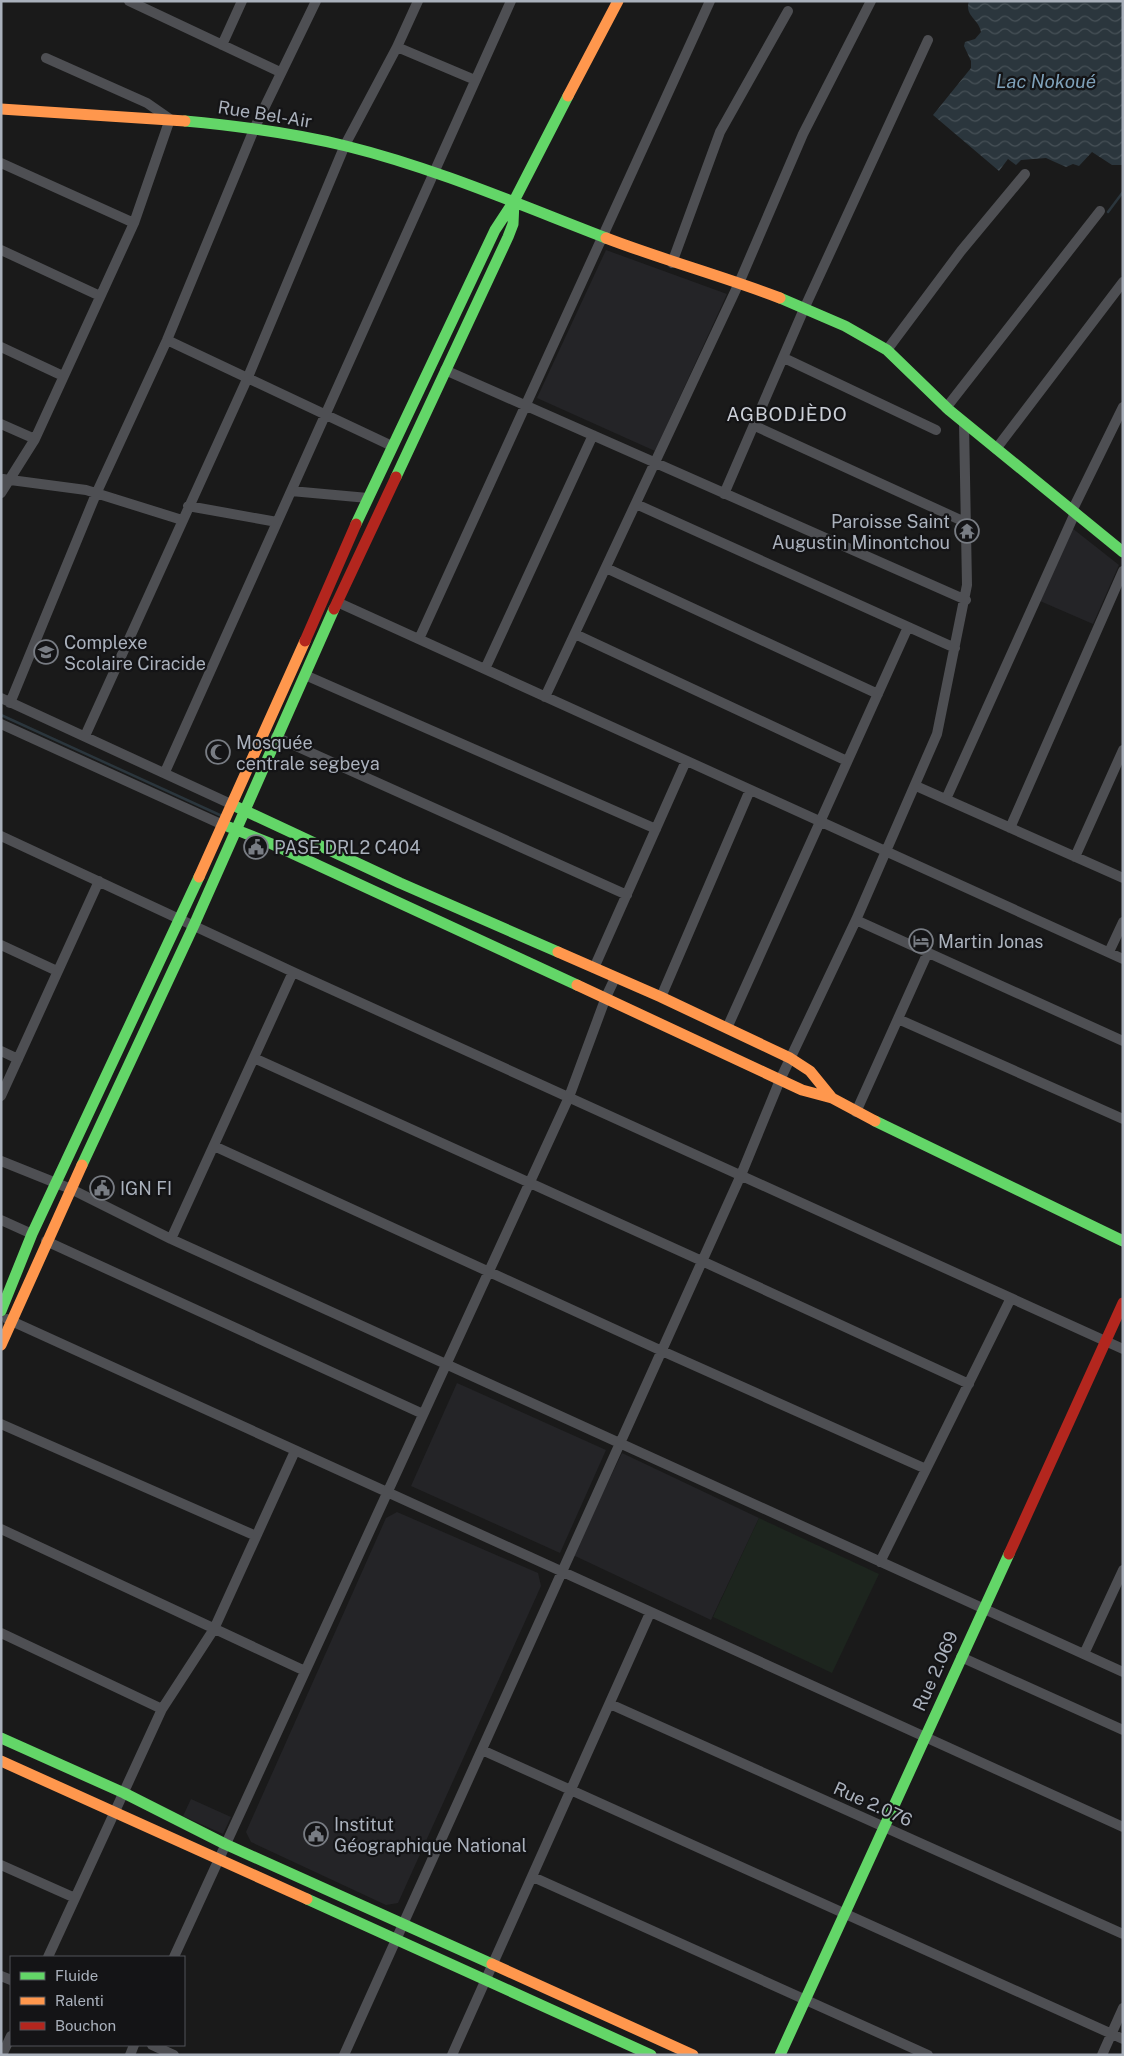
<svg xmlns="http://www.w3.org/2000/svg" width="1124" height="2056" font-family="'Public Sans',sans-serif">
  <style>
    .built { fill: #242427 }
    .pitch { fill: #1d251e }
    .water { fill: url(#water-waves) }
    .lines { fill: none; stroke-linecap: round; stroke-linejoin: round }
    .stream { stroke: #2b363d; stroke-width: 2.5 }
    .street { stroke: #4e4f53; stroke-width: 10 }
    .fast { stroke: #63d668; stroke-width: 11 }
    .slow { stroke: #ff974d; stroke-width: 11 }
    .jam { stroke: #b3261e; stroke-width: 11 }
    .labels { text-anchor: middle; dominant-baseline: central; stroke-width: 4.5; stroke-linejoin: round; paint-order: stroke }
    .street-label { font-size: 18px; fill: #aab1bc; stroke: #141416 }
    .poi-label { font-size: 18px; fill: #aab1bc; stroke: #141416; text-anchor: start }
    .water-label { font-size: 19px; font-style: italic; fill: #7fa1b9; stroke: #141416 }
    .neighbourhood-label { font-size: 19px; letter-spacing: 1px; fill: #ccd0d8; stroke: #141416 }
  </style>
  <defs>
    <pattern id="water-waves" width="16" height="10" patternUnits="userSpaceOnUse" patternTransform="scale(1.25)"><rect width="16" height="10" fill="#2b363d"/><path d="M0 5q4-4 8 0t8 0" fill="none" stroke="#475157"/></pattern>
  </defs>
  <rect width="100%" height="100%" fill="#1a1a1a"/>
  <path class="built" d="M606,250L727,294L655,451L537,398Z
    M1072,528L1119,565L1093,624L1040,601Z
    M457,1383L606,1450L560,1553L411,1486Z
    M622,1453L759,1518L711,1620L573,1555Z
    M397,1512L538,1573L541,1586L398,1903L386,1905L251,1842L246,1832L386,1518Z
    M191,1799L231,1817L223,1834L183,1816Z"/>
  <path class="pitch" d="M759,1518L879,1574L832,1673L713,1617Z"/>
  <path class="water" d="M969,1H1123V165H1112L1092,152L1079,166L1073,164L1066,167L1046,158L1021,160L1016,165L1008,159L999,171L933,115L971,68V61L964,46L965,42L975,39L981,32C979,19 964,16 969,1Z"/>
  <g class="lines">
    <path class="stream" d="M1108,212L1123,192
      M1,715L222,816"/>
    <path class="street" d="M129,1L280,72
      M222,45L242,1
      M397,47L475,80
      M1,163L134,223
      M1,250L100,296
      M672,263L720,132L788,11
      M167,340L392,446
      M1,347L63,376
      M887,350L961,251L1025,174
      M784,358L936,430
      M445,370L966,600
      M946,408L1100,211
      M1,424L35,439
      M755,426L967,523
      M996,449L1123,282
      M3,479L86,490L182,520
      M291,491L368,498
      M1,493L35,439L134,223L170,119L147,103L46,58
      M724,494L804,309L928,40
      M636,504L955,648
      M188,506L277,522
      M1072,511L1123,407
      M606,568L878,694
      M337,602L1123,959
      M575,634L847,761
      M419,639L710,1
      M485,669L593,435
      M305,675L656,829
      M545,697L739,283L803,134L871,1
      M1,698L233,805
      M10,703L96,494L167,340L255,127L316,1
      M1,724L223,825
      M85,736L248,377L345,145L397,47L418,1
      M276,737L627,895
      M165,772L511,1
      M916,786L1123,878
      M946,799L1075,513
      M1010,828L1123,571
      M1,836L293,972L1123,1349
      M1075,857L1123,750
      M856,920L1123,1041
      M1,945L57,971
      M1109,952L1123,922
      M594,968L686,761
      M661,997L750,790
      M898,1019L1123,1119
      M727,1028L908,627
      M1,1051L18,1059
      M254,1058L702,1261L969,1384
      M1,1096L99,881
      M856,1112L928,952
      M214,1146L662,1351L926,1469
      M1,1161L71,1189L171,1239L1123,1672
      M1,1220L32,1234
      M171,1239L293,972
      M46,1241L423,1414
      M7,1319L1123,1827
      M1,1424L256,1536
      M1,1529L305,1671
      M880,1562L1011,1298
      M1,1633L162,1709
      M1084,1654L1123,1570
      M961,1657L1123,1730
      M610,1704L1123,1934
      M482,1750L1123,2039
      M1,1865L75,1898
      M533,1877L928,2055
      M48,1957L162,1709L214,1629L295,1451
      M174,1957L569,1097L606,997L615,978
      M1,1976L11,1980
      M152,2045L174,2055
      M2,2055L11,2036
      M130,2055L134,2045
      M344,2055L741,1175L780,1080L856,920L937,734L967,585L964,423
      M452,2055L650,1613
      M1102,2055L1123,2008"/>
    <path class="fast" d="M185,121C239,126 293,133 346,146C435,168 520,205 606,238
      M780,298L845,326L887,350L949,410L1123,552
      M396,477L508,237L513,224L514,201
      M356,524L495,230L514,201L568,96
      M237,807L400,883L558,952
      M229,827L272,844L577,985
      M875,1121L1123,1241
      M82,1165L194,925L334,609
      M1,1311L32,1234L199,877
      M1,1738L124,1793L225,1844L492,1964
      M307,1899L651,2055
      M780,2055L1009,1554"/>
    <path class="slow" d="M568,96L618,1
      M1,109L185,121
      M606,238C663,260 723,276 780,298
      M199,877L305,641
      M558,952L661,997L790,1058L810,1071L832,1098
      M577,985L802,1090L832,1098L875,1121
      M1,1345L82,1165
      M1,1761L307,1899
      M492,1964L693,2055"/>
    <path class="jam" d="M334,609L396,477
      M305,641L356,524
      M1009,1554L1123,1303"/>
  </g>
  <defs>
    <g id="temple-ring" transform="scale(1.25)"><circle r="9.5" fill="#141416" stroke="#787c83" stroke-width="1.5"/><path d="M0-6L5-2H3V0L6.5 2.5H4V6H1.5V3h-3V6H-4V2.5H-6.5L-3 0V-2H-5Z" fill="#787c83"/></g>
    <g id="school-ring" transform="scale(1.25)"><circle r="9.5" fill="#141416" stroke="#787c83" stroke-width="1.5"/><path d="M0-5L7-2L0 1L-7-2ZM-4 1L0 2.5L4 1V4Q0 6-4 4Z" fill="#787c83"/></g>
    <g id="mosque-ring" transform="scale(1.25)"><circle r="9.5" fill="#141416" stroke="#787c83" stroke-width="1.5"/><path d="M3.5-4.9A6 6 0 1 0 3.5 4.9A5 5 0 1 1 3.5-4.9Z" fill="#787c83"/></g>
    <g id="civic-ring" transform="scale(1.25)"><circle r="9.5" fill="#141416" stroke="#787c83" stroke-width="1.5"/><path d="M-.6-6.5H3V-4.5H.6V-3L4-1V1h2V6H-6V1h2V-1L-.6-3ZM-1.2 2.5V6h2.4V2.5Z" fill="#787c83"/></g>
    <g id="hotel-ring" transform="scale(1.25)"><circle r="9.5" fill="#141416" stroke="#787c83" stroke-width="1.5"/><path d="M-6-4.5h1.5V1H6V5H4.5V3h-9V5H-6ZM-4 0a1.8 1.8 0 1 1 3.6 0ZM.5 0V-2.5h3Q6-2.5 6 0Z" fill="#787c83"/></g>
  </defs>
  <g fill-rule="evenodd">
    <use href="#temple-ring" x="967" y="531"/>
    <use href="#school-ring" x="46" y="652"/>
    <use href="#mosque-ring" x="218" y="752"/>
    <use href="#civic-ring" x="256" y="847"/>
    <use href="#hotel-ring" x="921" y="941"/>
    <use href="#civic-ring" x="102" y="1188"/>
    <use href="#civic-ring" x="316" y="1834"/>
  </g>
  <g class="labels">
    <g class="street-label">
      <text transform="translate(265 114) rotate(9)">Rue Bel-Air</text>
      <text transform="translate(935 1671) rotate(-66)">Rue 2.069</text>
      <text transform="translate(873 1804) rotate(24)">Rue 2.076</text>
    </g>
    <g class="poi-label">
      <text x="950" y="521" text-anchor="end">Paroisse Saint<tspan x="950" dy="21">Augustin Minontchou</tspan></text>
      <text x="64" y="642">Complexe<tspan x="64" dy="21">Scolaire Ciracide</tspan></text>
      <text x="236" y="742">Mosquée<tspan x="236" dy="21">centrale segbeya</tspan></text>
      <text x="274" y="847">PASE DRL2 C404</text>
      <text x="938" y="941">Martin Jonas</text>
      <text x="120" y="1188">IGN FI</text>
      <text x="334" y="1824">Institut<tspan x="334" dy="21">Géographique National</tspan></text>
    </g>
    <g class="water-label">
      <text x="1046" y="81">Lac Nokoué</text>
    </g>
    <g class="neighbourhood-label">
      <text x="787" y="414">AGBODJÈDO</text>
    </g>
  </g>
  <rect width="1124" height="2056" fill="none" stroke="#aab1bc" stroke-width="5"/>
  <rect x="10" y="1956" width="175" height="90" fill="#141416" stroke="#505358"/>
  <rect x="20" y="1972" width="25" height="8" fill="#63d668" stroke="#505358"/>
  <text x="55" y="1981" font-size="15" fill="#aab1bc">Fluide</text>
  <rect x="20" y="1997" width="25" height="8" fill="#ff974d" stroke="#505358"/>
  <text x="55" y="2006" font-size="15" fill="#aab1bc">Ralenti</text>
  <rect x="20" y="2022" width="25" height="8" fill="#b3261e" stroke="#505358"/>
  <text x="55" y="2031" font-size="15" fill="#aab1bc">Bouchon</text>
</svg>
